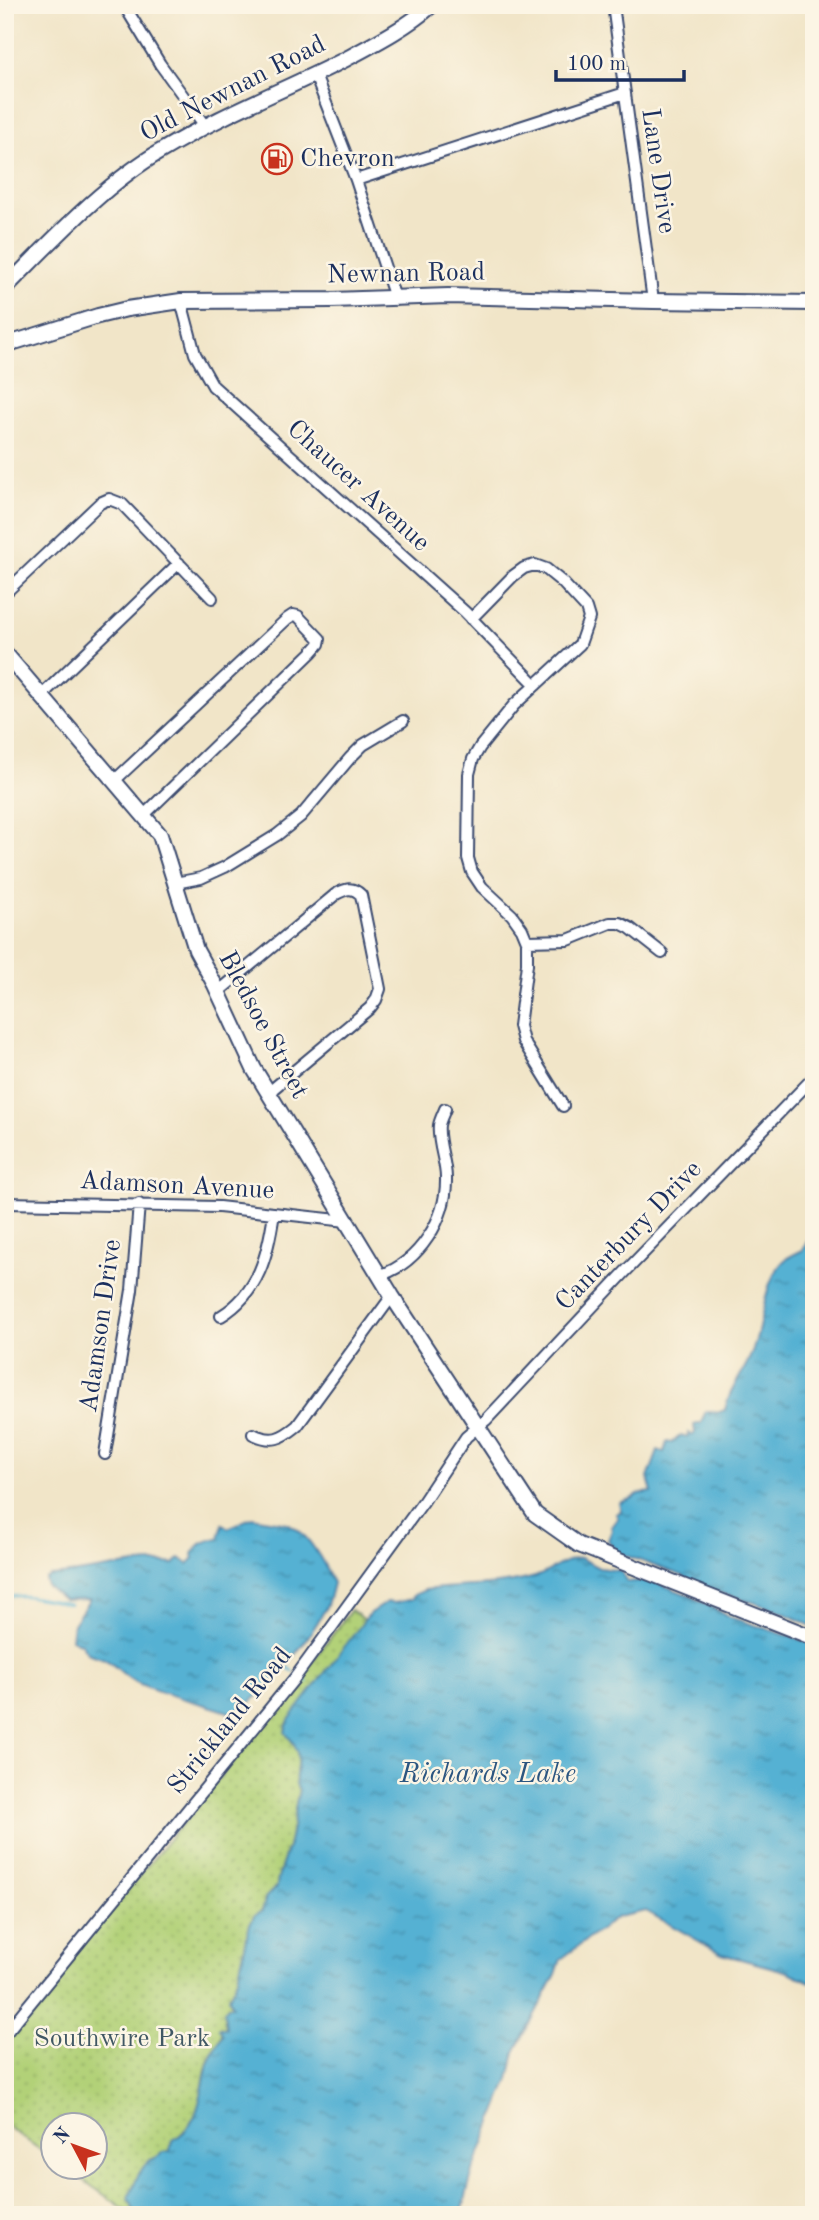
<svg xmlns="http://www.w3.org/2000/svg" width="819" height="2220" font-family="'Old Standard TT',serif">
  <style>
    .grass { fill: url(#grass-dots); stroke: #66806b; stroke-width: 2 }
    .water { fill: url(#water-ripples); stroke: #387098; stroke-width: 2 }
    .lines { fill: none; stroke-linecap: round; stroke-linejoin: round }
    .stream { stroke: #55b1d3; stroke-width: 2.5 }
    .street-casing { stroke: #3b4a6e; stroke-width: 14 }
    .secondary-casing { stroke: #3b4a6e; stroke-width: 18 }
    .street { stroke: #fff; stroke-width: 10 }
    .secondary { stroke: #fff; stroke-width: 14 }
    .labels { text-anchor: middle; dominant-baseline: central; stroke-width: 5; stroke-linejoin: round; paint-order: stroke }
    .street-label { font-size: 26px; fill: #1b2f5e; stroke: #fcf5e5 }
    .poi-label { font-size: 26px; fill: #1b2f5e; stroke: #fcf5e5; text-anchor: start }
    .park-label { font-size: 26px; fill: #415864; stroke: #fcf5e5 }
    .water-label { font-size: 28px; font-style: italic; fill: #2c5681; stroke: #fcf5e5 }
  </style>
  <defs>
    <pattern id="grass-dots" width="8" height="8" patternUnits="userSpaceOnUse" patternTransform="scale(1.75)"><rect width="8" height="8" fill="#b2d178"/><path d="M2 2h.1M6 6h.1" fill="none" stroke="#98b46a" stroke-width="1.8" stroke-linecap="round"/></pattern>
    <pattern id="water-ripples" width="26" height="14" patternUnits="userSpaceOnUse" patternTransform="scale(1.75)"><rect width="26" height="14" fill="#55b1d3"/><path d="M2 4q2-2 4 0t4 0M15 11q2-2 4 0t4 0" fill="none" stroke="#4690ae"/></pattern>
  </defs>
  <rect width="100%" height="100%" fill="#fcf5e5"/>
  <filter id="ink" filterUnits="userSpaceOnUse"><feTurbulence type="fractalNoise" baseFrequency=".0143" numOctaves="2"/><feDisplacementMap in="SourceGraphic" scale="14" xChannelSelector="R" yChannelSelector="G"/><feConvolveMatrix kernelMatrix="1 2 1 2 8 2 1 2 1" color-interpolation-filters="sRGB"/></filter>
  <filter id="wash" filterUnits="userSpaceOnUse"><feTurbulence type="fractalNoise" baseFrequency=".00686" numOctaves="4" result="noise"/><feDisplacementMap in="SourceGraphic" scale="28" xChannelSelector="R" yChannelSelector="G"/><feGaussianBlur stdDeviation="1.57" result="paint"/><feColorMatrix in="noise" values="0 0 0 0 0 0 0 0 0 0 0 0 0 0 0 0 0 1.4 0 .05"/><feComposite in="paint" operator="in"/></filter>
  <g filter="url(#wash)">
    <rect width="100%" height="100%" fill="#f1e5c8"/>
    <path class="grass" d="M351,1610L365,1620L287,1724L285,1732C288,1737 293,1741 295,1746C303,1761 290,1777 299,1790C294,1809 293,1828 288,1847C284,1861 278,1872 277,1886L266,1897L262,1911L254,1916L250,1924L238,1978L229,1997L232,2005L228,2006L224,2020L226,2028L222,2029C223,2041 213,2049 209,2059C198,2092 206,2119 171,2142L172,2146L170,2151L162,2153L158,2158L150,2160C136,2178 124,2193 136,2215H133L66,2168H94V2126H52V2158L5,2125V2040L292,1689Z"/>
    <path class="water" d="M814,1236V1628C783,1609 726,1593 690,1586L684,1576L618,1553L608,1540L612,1530L611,1526L618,1518L616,1514L621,1511L619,1503L633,1498L638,1494L652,1492L648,1478L658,1451L664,1452L667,1442L672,1443L681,1435L688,1437V1433L692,1436L695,1433L694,1425L701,1423L706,1411H710L709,1415L711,1411L717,1413L725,1410C729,1390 742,1376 750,1357C762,1331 762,1295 775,1273C784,1257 789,1257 803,1250L807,1242Z
      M253,1517C264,1520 275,1520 286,1523C307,1530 325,1564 333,1583C331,1591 329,1601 325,1609C310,1638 261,1704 231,1713C198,1701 163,1696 132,1680C121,1674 113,1662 102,1658C92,1654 86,1656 82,1644L71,1639L73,1624L90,1599L64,1600L47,1586L45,1579L50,1576C88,1574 139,1559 174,1564L180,1558L188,1564L194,1558L193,1555C196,1543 209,1540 219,1538L223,1524L228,1528Z
      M580,1558L599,1568L621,1571L627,1582L650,1580L693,1597L732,1618L814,1644V1984L789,1972L722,1954L646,1911L617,1917L561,1959L556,1974L515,2052L509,2079L473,2171L461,2215H136L129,2198C133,2187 139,2169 149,2161C155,2157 158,2159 162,2152L170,2151L172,2140C203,2127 200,2085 210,2059C213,2050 218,2043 223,2035L219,2028H226L224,2011L228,2006H232L229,1997L238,1978L250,1924L254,1916L262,1911L266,1897L277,1886C278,1872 284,1861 288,1847C293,1828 294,1809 299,1790C290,1777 303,1761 295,1746C293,1741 288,1737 285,1732L289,1720L370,1613L387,1602L395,1603L412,1599L414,1595L425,1590C461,1585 501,1587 535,1577C550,1572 564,1559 580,1558Z"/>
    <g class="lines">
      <path class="stream" d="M5,1596H26L70,1604
        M285,1665L293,1672
        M299,1676L307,1682"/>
    </g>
  </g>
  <g filter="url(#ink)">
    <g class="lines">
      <g class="street-casing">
        <path id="street" d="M124,5L160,64L205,126
          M613,5L653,301
          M315,75L356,180L395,298
          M356,180L625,93
          M181,301L195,354L213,386L465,612L536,685
          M5,593L100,503L109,499L122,504L212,598
          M471,619L513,576L524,568L535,565L546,569L562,582L586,608L589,618L580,644L514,705L480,747L473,759L469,774L468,858L472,872L482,887L512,915L522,929L527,941V964L519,1026L523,1041L563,1106
          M41,696L179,563
          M114,781L287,619L293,615L298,616L320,639L319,644L312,652L144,815
          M175,883L201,878L225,867L277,835L301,816L350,758L363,745L403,721
          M527,941L568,940L610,923H620L630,928L662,953
          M218,992L336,894C346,889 352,886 361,895L380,989L376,1000L370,1008L268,1093
          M5,1203L219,1207L347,1221
          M381,1275C419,1262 447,1219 446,1178C446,1161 437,1142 439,1125C440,1120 443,1114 445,1109
          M221,1316C259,1293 268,1254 274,1213
          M253,1434C272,1443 281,1439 297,1426L392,1296
          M105,1454L132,1290L139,1204
          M5,2034L294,1679L423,1502L466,1437L486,1420L625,1272L814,1077"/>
      </g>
      <g class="secondary-casing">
        <path id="secondary" d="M5,288C52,241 103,185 161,151C220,115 285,90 346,59C376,43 407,27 432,5
          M5,345L98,316L127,309L181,301L332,300L448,296L653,301L814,303
          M5,653L160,835L196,950L215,985L254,1069L392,1296L535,1514L579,1545L814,1638"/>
      </g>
      <use href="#street" class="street"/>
      <use href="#secondary" class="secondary"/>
    </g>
  </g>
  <defs>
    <g id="fuel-ring" transform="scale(1.575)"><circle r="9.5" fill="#fcf5e5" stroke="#c8321e" stroke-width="1.5"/><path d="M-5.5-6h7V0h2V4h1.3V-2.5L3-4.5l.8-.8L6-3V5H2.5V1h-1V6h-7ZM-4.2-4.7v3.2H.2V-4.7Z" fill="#c8321e"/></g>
  </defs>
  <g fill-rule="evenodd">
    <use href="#fuel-ring" x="277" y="159"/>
  </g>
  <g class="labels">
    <g class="street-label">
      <text transform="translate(233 89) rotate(-27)">Old Newnan Road</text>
      <text transform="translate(658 171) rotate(82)">Lane Drive</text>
      <text transform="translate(406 274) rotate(-1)">Newnan Road</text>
      <text transform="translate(358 486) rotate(42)">Chaucer Avenue</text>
      <text transform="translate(263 1025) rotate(62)">Bledsoe Street</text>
      <text transform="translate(177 1186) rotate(3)">Adamson Avenue</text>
      <text transform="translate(629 1236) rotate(-46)">Canterbury Drive</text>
      <text transform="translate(101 1326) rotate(-82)">Adamson Drive</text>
      <text transform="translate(230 1721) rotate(-51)">Strickland Road</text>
    </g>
    <g class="poi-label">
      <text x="300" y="159">Chevron</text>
    </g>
    <g class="park-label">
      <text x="122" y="2039">Southwire Park</text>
    </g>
    <g class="water-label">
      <text x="488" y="1775">Richards Lake</text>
    </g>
  </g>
  <rect width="819" height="2220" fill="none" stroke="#fcf5e5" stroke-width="28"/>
  <g transform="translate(74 2146) rotate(311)"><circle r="33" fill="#fcf5e5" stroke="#a2a6af" stroke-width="2"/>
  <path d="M0-5L12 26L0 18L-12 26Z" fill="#c8321e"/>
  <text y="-10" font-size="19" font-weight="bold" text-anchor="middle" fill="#1b2f5e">N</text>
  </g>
  <path d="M556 70v10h128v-10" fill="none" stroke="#1b2f5e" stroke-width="3.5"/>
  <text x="567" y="70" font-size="21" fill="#1b2f5e" stroke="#fcf5e5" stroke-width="5" paint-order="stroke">100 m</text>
</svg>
